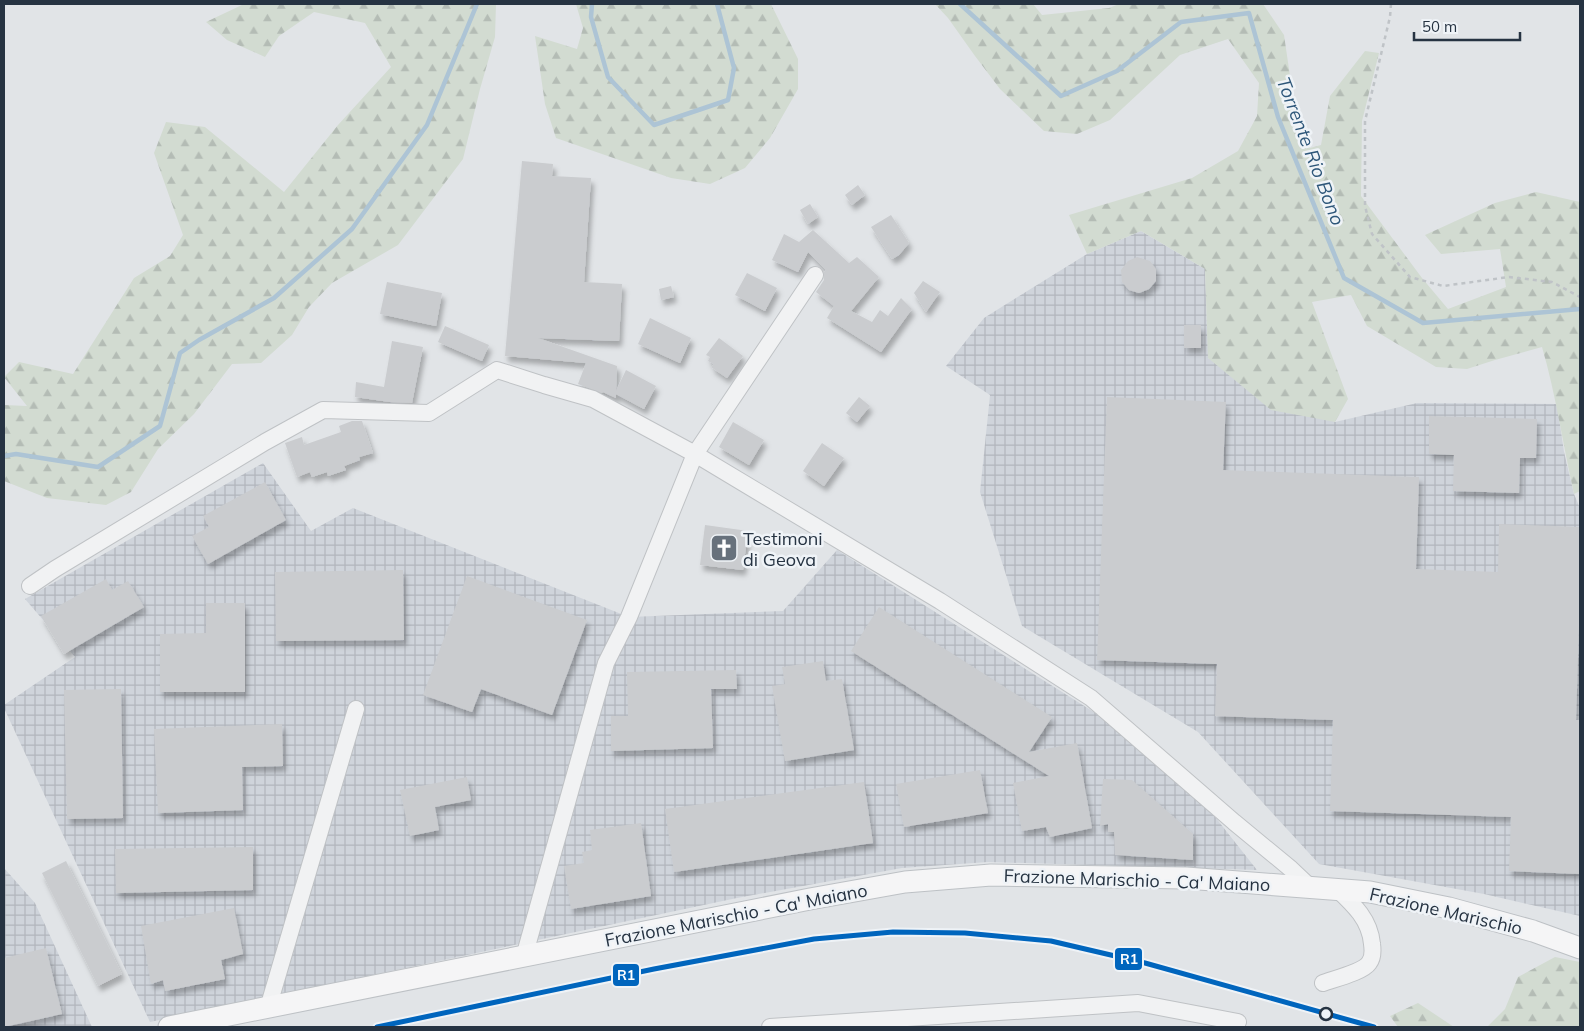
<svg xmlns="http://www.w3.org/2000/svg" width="1584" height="1031" font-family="Mulish,sans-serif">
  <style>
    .industrial { fill: url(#industrial-grid) }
    .forest { fill: url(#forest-firs) }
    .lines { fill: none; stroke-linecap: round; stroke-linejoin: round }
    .stream { stroke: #adc4d5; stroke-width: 4.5 }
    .building { fill: #cacccf; filter: url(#shadow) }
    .minor-casing { stroke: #bfc2c5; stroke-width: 18 }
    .major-casing { stroke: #bdc1c5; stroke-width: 23 }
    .path { stroke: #bfc3c7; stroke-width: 2.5; stroke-dasharray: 4 4; stroke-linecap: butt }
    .minor { stroke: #f1f2f3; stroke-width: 16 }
    .major { stroke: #f5f5f6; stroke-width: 21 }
    .rail-1-casing { stroke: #eff3f7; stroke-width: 9 }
    .rail-1 { stroke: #0065bd; stroke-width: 5 }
    .stop-dot { fill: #eff3f7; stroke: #263342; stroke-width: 2.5 }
    .labels { text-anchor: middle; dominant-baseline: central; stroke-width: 5; stroke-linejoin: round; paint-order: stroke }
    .poi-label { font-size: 18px; fill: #263342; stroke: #eff3f7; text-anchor: start }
    .street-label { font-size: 18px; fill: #263342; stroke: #eff3f7 }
    .water-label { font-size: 19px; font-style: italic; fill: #2d5679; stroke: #eff3f7 }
    .line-badge { stroke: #eff3f7; stroke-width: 2 }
    .badge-label { font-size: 14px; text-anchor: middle; font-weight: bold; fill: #fff }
  </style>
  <defs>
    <pattern id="industrial-grid" width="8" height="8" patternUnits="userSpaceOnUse" patternTransform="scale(1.25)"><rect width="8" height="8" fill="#cfd4db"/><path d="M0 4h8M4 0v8" fill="none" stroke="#b2b6bd"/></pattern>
    <pattern id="forest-firs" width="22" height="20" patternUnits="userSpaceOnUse" patternTransform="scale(1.25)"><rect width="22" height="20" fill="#d2dbd1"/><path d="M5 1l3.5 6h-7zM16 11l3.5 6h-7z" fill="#b4bcb5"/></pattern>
    <filter id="shadow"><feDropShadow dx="3" dy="5.5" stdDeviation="2.5" flood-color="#0004"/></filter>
  </defs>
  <rect width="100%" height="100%" fill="#e1e4e7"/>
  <path class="industrial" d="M1141,231L1205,269L1208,358L1335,422L1417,403L1557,404L1564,452L1574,494L1580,508V916L1484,894L1319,864L1198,732L1022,626L980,492L990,395L946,366L984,318L1087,254Z
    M263,463L311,531L353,508L629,617L783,611L837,550L1097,714L1208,808L1257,870L988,862L902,868L737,898L150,1022L4,708V705L75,657L25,599Z
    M4,868L35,903L92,1027H4Z"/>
  <path class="forest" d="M244,4H496L495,37L480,89L463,159L398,245L332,283L309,307L292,335L261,363L232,364L194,414L158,449L131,492L106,505L47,498L4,481V405L27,406L4,377L19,362L73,374L134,278L170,256L183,235L154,153L166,122L205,127L284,192L338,125L391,67L365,23L314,12L279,36L265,57L227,40L206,22Z
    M576,4H771L798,59V89L770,138L745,168L710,184L671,178L556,138L545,104L535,36L577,49L583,28Z
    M935,4H1033L1042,15L1109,8L1119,4H1263L1284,35L1295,110L1310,148L1321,145L1330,96L1365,51L1379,53L1362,121L1361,196L1422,278L1448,309L1506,287L1500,249L1441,254L1425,235L1495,203L1536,192L1580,202V491L1574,494C1563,445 1556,395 1542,347L1495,360L1467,369L1436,367L1367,326L1351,295L1312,302L1348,399L1335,422L1271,410L1208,358L1205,269L1141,231L1087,254L1069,215L1192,178L1238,151L1257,116L1259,83L1228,39L1180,55L1110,120L1077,134L1044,131L1000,89L975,56L948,18Z
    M1555,957L1580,962V1027H1487L1505,1009L1518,977Z
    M1418,1003L1454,1027H1398L1390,1016Z"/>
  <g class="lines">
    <path class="stream" d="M592,4L591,17L608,77L654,125L728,100L734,68L717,4
      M960,4L1061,96L1117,71L1181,22L1249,13L1278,117L1344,278L1423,323L1580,309
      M4,456L16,454L98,467L160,426L180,353L199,340L274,298L352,229L427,125L477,4"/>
  </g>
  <path class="building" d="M522,161L553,164L552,176L591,178L584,282L622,284L619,341L538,338L617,366L616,391L626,370L656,386L644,409L616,394V398L603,392L602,393L578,384L586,363L505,356Z
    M858,185L865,195L852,205L845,195Z
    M810,204L818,217L808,224L800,210Z
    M891,215L909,243L899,255L892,259L871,227Z
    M813,230L849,263L857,257L879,277L851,311L872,322L880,310L888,316L901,298L912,309L881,352L827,318L834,306L816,292L824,280V272L826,270L808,252L798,272L772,260L784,234L799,242Z
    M1137,257L1150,261L1156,269V281L1149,289L1139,293L1129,290L1122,282L1121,270L1128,261Z
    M747,273L777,288L765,311L735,295Z
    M923,281L940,292L926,312L914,293Z
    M387,282L442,293L436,326L380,314Z
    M671,286L674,297L661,300L659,289Z
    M650,318L691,338L680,363L638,344Z
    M1184,325H1201V348H1184Z
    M445,326L489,345L482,361L438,342Z
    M719,338L743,356L727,378L711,367L714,364L708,361L710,357L706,355Z
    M392,341L423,347L412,403L390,402L355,397L356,382L384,387Z
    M859,397L870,406L857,422L846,413Z
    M1107,397L1226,402L1223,470L1419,477L1416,569L1498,572L1499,524L1580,527V596L1576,720H1580V874L1509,871L1511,817L1330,811L1333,720L1215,716L1217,664L1097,660Z
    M1429,416L1537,419L1536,458H1520L1519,493L1453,491L1454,455L1429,454Z
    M352,421H362L373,453L359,457L360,460L344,466L346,470L328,476L327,472L312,477L310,472L297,477L285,443L302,437L304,445L341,432L339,426Z
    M733,422L764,440L749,465L719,447Z
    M822,443L844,458L824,486L803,471Z
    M265,482L286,520L208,564L192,536L209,527L203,516Z
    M705,525L748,531L743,570L700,565Z
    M403,570L404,640L276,641L275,572Z
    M467,576L587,620L552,715L481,689L472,712L423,695Z
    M106,579L112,590L128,581L144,607L64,654L41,616Z
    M206,603H245V692H160V634L206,633Z
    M879,607L1052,717L1029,752L1077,743L1092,828L1050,837L1046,827L1022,831L1013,783L1049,776L851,651Z
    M823,661L826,681L842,679L854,750L785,761L772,686L785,684L782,667Z
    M736,670L737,689H711L713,748L611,751V716H628L627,672Z
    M121,689L123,818L67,819L64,690Z
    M282,724L283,766L242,767L243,810L158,813L154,729Z
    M980,770L988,813L904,827L896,784Z
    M467,777L471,800L435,807L439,830L410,836L400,790Z
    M1103,779L1132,780L1193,834V860L1115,855L1114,832H1108V824L1100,826Z
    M864,782L873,843L674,872L665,809Z
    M641,823L651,896L571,909L564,866L584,863L582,852L592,850L590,830Z
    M253,847V890L116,893L115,849Z
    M66,861L122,974L98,986L42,873Z
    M234,908L243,954L221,960L225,979L165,991L163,980L151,984L141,926Z
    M46,948L62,1014L4,1027V958Z"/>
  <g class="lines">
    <g class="minor-casing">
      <path id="minor" d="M30,586L55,569L265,442L323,410L429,413L497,370L544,385L593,399L695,454L940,601L1091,698L1234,822L1291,869L1309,886
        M524,957L606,663L629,617L695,454L815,275
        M1323,983C1334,979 1363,972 1369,963C1373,958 1373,951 1372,944C1370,920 1354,905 1337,889
        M268,1008L356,709
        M770,1027L1138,1003L1238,1022"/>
    </g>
    <g class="major-casing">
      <path id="major" d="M169,1027L810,899L905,882L991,875L1186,878L1370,892L1449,908L1533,931L1580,948"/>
    </g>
    <path class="path" d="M1391,4L1390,17L1365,121V206L1372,234L1410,277L1443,286L1509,277L1552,282L1580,297"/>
    <use href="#minor" class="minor"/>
    <use href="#major" class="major"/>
    <g class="rail-1-casing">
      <path id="rail-1" d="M377,1027L654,969L814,939L893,932L965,933L1051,941L1145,963L1374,1027"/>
    </g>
    <use href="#rail-1" class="rail-1"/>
  </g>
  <defs>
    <g id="church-square" transform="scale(1.4375)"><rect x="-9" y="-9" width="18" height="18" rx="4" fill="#67717c" stroke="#eff3f7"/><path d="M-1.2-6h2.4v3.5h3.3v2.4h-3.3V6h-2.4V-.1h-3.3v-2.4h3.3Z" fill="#fff"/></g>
  </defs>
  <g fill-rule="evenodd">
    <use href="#church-square" x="724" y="548"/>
  </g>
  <circle class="stop-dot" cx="1326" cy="1014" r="6"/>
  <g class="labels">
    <g class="poi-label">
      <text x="743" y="538">Testimoni<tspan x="743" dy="21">di Geova</tspan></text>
    </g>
    <g class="street-label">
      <text transform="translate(1137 880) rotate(2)">Frazione Marischio - Ca' Maiano</text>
      <text transform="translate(1446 911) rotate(13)">Frazione Marischio</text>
      <text transform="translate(736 915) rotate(-11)">Frazione Marischio - Ca' Maiano</text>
    </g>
    <g class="water-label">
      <text transform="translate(1311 151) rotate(69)">Torrente Rio Bono</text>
    </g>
  </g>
  <g class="line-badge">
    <rect x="1114" y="947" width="29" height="24" rx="5" fill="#0065bd"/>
    <rect x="612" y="963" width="28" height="24" rx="5" fill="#0065bd"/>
  </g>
  <g class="badge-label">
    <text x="1129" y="964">R1</text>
    <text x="626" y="980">R1</text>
  </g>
  <rect width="1584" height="1031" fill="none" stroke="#263342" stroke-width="10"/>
  <path d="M1414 32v8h106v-8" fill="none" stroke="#263342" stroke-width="2.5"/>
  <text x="1422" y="32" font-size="15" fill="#263342" stroke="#eff3f7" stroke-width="4" paint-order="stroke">50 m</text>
</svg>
